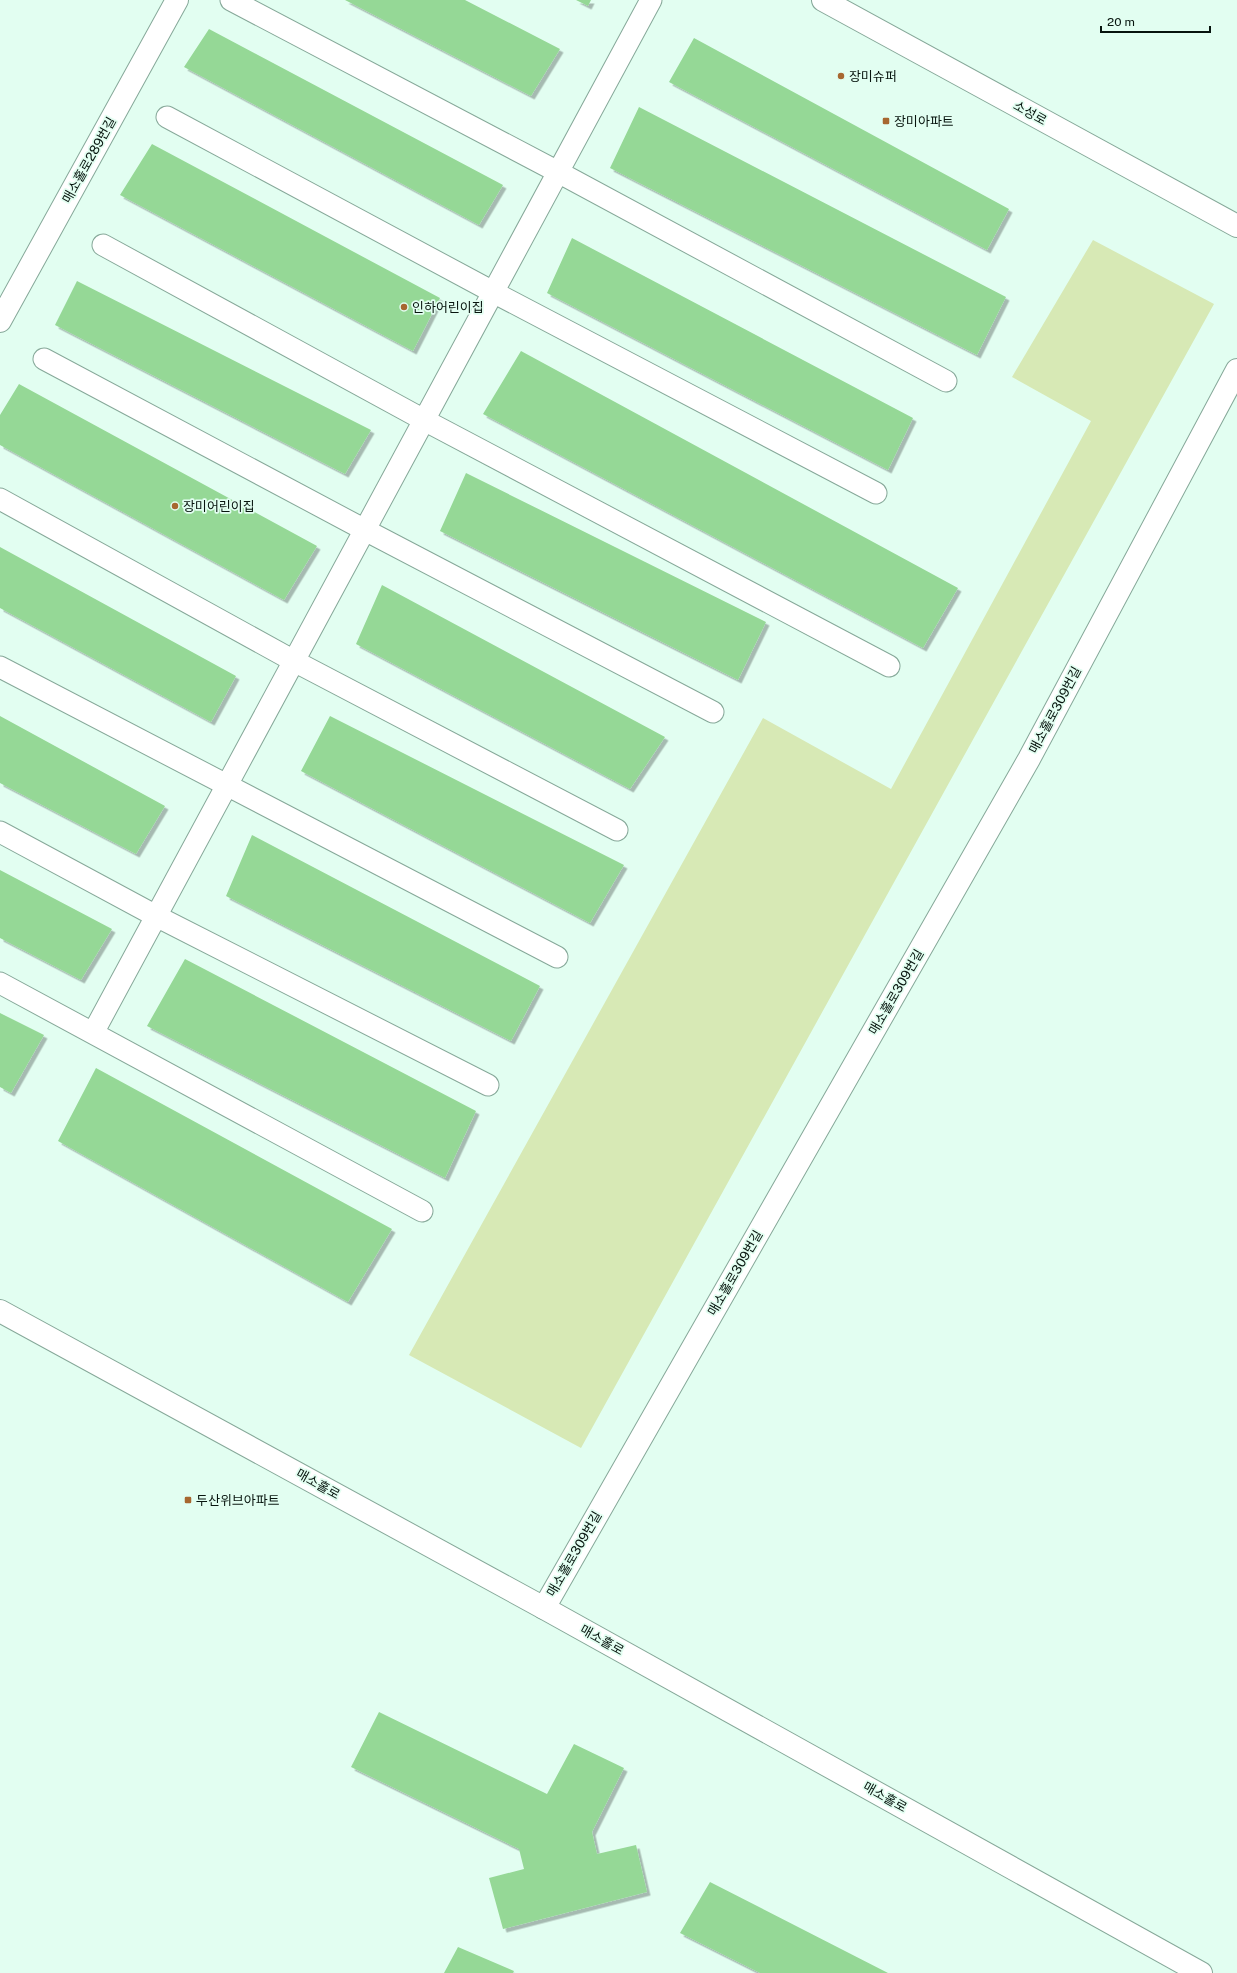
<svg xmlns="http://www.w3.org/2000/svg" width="1237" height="1973" font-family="'Public Sans','Noto Sans KR',sans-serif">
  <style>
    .green { fill: #d7e9b5 }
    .building { fill: #95d896; filter: url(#shadow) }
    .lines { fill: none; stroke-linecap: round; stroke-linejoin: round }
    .service-casing { stroke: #86a899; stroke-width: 23 }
    .minor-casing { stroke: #86a899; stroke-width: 24 }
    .tertiary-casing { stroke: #86a899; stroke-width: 24 }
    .secondary-casing { stroke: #86a899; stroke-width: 24 }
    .service { stroke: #fff; stroke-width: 21 }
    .minor { stroke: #fff; stroke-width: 22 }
    .tertiary { stroke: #fff; stroke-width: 22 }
    .secondary { stroke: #fff; stroke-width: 22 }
    .poi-dot { fill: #a76730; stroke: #e2fef1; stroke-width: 1.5 }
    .labels { text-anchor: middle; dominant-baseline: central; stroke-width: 3.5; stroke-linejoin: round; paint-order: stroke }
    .poi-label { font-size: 13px; fill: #07140e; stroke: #e2fef1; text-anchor: start }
    .street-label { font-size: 13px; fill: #07140e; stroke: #e2fef1 }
  </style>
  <defs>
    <filter id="shadow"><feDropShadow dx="3.5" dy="3.5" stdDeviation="0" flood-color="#0004"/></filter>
  </defs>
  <rect width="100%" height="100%" fill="#e2fef1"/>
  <path class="green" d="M1093,240L1214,304L581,1448L409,1355L763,718L891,789L1091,421L1012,377Z"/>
  <path class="building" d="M345,0H465L560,49L531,96Z
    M576,0H591L588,6Z
    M209,29L503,185L479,225L184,67Z
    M694,38L1009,209L987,250L669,82Z
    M639,107L1006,297L977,355L610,168Z
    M152,144L440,298L413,351L120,195Z
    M572,238L913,418L888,470L547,293Z
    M77,281L371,430L345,474L55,325Z
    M521,351L958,588L923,648L483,414Z
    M19,384L317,546L284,600L0,445V415Z
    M466,473L766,622L738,680L440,531Z
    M0,547L236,676L211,722L0,608Z
    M382,585L665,737L630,789L356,644Z
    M0,716L165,806L136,854L0,783Z
    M330,716L624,865L590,923L301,771Z
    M252,835L540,986L511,1041L226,896Z
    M0,870L112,929L81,980L0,938Z
    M185,959L476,1111L445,1178L147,1026Z
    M0,1013L44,1035L11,1093L0,1087Z
    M96,1068L392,1229L348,1302L58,1141Z
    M379,1712L547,1794L574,1744L624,1768L592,1832L597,1854L636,1845L647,1892L503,1929L489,1878L524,1869L519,1849L351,1767Z
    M710,1882L888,1973H760L680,1933Z
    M458,1947L514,1971L513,1973H444Z"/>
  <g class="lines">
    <g class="service-casing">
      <path id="service" d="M231,0L558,172L946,381
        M167,117L493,292L876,493
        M103,245L424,420L889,666
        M44,359L365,530L713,712
        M0,499L294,661L617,830
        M0,667L557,957
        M0,832L156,916L488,1085
        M0,983L422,1211
        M93,1033L651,0"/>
    </g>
    <g class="minor-casing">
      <path id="minor" d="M544,1608L1029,759L1237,370"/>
    </g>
    <g class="tertiary-casing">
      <path id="tertiary" d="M0,321L177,0"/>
    </g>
    <g class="secondary-casing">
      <path id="secondary" d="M823,0L1237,226
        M0,1311L544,1608L1201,1973"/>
    </g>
    <use href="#service" class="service"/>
    <use href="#minor" class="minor"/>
    <use href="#tertiary" class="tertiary"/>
    <use href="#secondary" class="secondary"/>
  </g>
  <g class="poi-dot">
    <circle cx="841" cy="76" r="4"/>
    <rect x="882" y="117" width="8" height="8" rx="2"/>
    <circle cx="404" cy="307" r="4"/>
    <circle cx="175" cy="506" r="4"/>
    <rect x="184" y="1496" width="8" height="8" rx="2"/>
  </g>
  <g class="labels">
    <g class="poi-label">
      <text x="849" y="76">장미슈퍼</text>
      <text x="894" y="121">장미아파트</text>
      <text x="412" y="307">인하어린이집</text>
      <text x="183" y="506">장미어린이집</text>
      <text x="196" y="1500">두산위브아파트</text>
    </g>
    <g class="street-label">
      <text transform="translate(1030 113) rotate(29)">소성로</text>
      <text transform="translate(89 160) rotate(-61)">매소홀로289번길</text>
      <text transform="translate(1055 710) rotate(-62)">매소홀로309번길</text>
      <text transform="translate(896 992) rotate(-60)">매소홀로309번길</text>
      <text transform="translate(735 1273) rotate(-60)">매소홀로309번길</text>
      <text transform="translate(318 1484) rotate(29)">매소홀로</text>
      <text transform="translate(574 1554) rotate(-60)">매소홀로309번길</text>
      <text transform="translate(602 1640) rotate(29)">매소홀로</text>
      <text transform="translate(885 1797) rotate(29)">매소홀로</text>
    </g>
  </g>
  <path d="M1101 26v6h109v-6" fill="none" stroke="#07140e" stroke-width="2"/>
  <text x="1107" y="26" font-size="12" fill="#07140e" stroke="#e2fef1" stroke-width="3" paint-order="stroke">20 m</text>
</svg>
